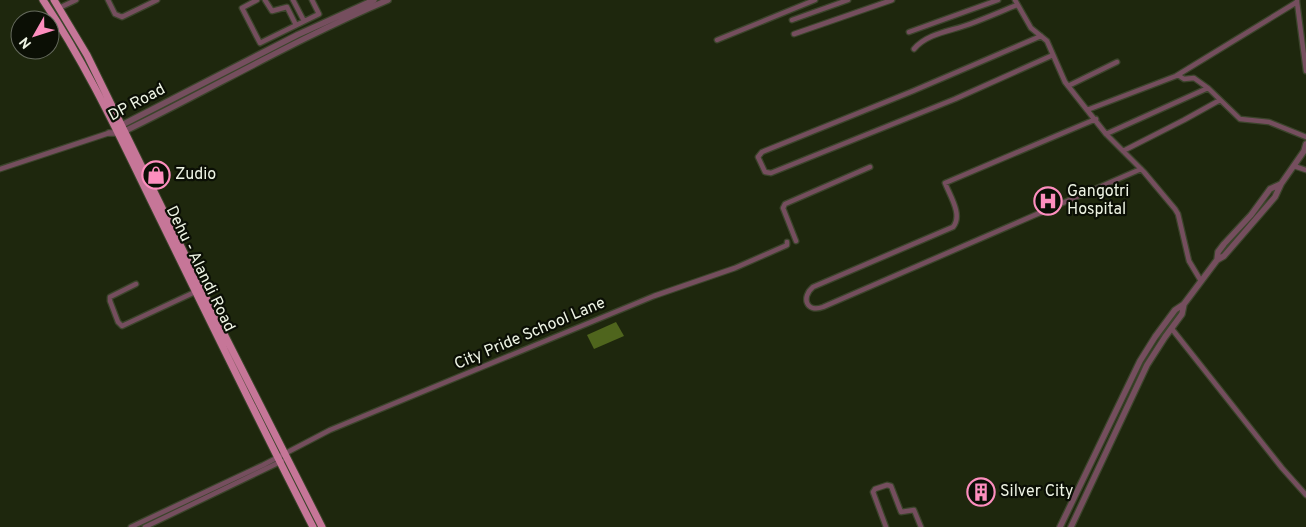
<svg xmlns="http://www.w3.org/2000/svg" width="1306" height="527" font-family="Overpass,sans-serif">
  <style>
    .water { fill: #4f651d }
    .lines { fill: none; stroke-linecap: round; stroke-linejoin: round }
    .minor-casing { stroke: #3b442b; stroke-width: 7 }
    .tertiary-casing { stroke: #3b442b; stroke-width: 8 }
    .primary-casing { stroke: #3b442b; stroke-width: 9 }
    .minor { stroke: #754e5e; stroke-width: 4.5 }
    .tertiary { stroke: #754e5e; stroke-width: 5.5 }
    .primary { stroke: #c67698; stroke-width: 7 }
    .labels { text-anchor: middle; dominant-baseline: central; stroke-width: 4.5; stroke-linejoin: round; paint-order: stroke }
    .street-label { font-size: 16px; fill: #eef4e4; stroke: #0b0f05 }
    .poi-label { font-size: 16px; fill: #eef4e4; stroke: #0b0f05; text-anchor: start }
  </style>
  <rect width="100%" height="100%" fill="#1e270d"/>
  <path class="water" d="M616,322L624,336L594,349L587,335Z"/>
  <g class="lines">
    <g class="minor-casing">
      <path id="minor" d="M108,0L115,14L122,17L157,0
        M257,0L242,8L260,43L319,14L312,0
        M265,0L272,11L287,7L296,25
        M293,0L304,21
        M1015,0L1031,28L1047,41L1065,82L1106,134L1144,172L1175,209L1178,214L1189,261L1201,281
        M1297,2L1306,71
        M59,8L76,0
        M792,20L848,0
        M909,32L998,0
        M794,34L892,0
        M1041,36L913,91L762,152L758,157L765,172L771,173L955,99L1053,55
        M717,40L815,0
        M914,49C927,33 952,31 970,24C986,18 1002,11 1017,5
        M1178,75L1184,79L1194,78L1208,88
        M1068,86L1117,62
        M1087,110L1176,76L1297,2V0
        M1096,119L945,183C950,196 963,215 953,227L813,287C801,297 806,313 823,307L1141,169
        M1106,134L1208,88L1240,119L1269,122L1306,137
        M1123,151L1184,120L1220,100
        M1294,166L1306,170
        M0,169L109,133
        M796,241L783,208L785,204L870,167
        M136,284L110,297V301L118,322L122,326L195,292
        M1172,329L1282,468L1306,495
        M131,527L263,465L330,430L654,296L735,268L785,246L787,245V242
        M145,527L282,461
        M886,527L873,492L875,489L887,485L891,486L901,512L914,510L921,527"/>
    </g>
    <g class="tertiary-casing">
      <path id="tertiary" d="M118,127L297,35L374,0
        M109,133H118L125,131C213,88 298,38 388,0
        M1217,260L1218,252L1224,244L1251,215L1270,189L1281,184
        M1060,527L1140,361L1155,337L1175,310L1184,304L1217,260L1224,256L1275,197L1281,184L1304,151L1306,144
        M1071,527L1147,365L1165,337L1182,314L1184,304"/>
    </g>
    <g class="primary-casing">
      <path id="primary" d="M43,0C90,70 124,146 161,221C211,323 261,426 313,527
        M54,0L87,55L220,326L322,527"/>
    </g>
    <use href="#minor" class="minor"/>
    <use href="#tertiary" class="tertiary"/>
    <use href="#primary" class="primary"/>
  </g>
  <defs>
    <g id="shop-ring" transform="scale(1.4375)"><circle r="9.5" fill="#0b0f05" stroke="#fd8ebe" stroke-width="1.5"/><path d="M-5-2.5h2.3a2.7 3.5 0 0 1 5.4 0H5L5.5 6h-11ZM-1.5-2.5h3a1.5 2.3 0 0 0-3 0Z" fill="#fd8ebe"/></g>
    <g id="hospital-ring" transform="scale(1.4375)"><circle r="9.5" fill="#0b0f05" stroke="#fd8ebe" stroke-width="1.5"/><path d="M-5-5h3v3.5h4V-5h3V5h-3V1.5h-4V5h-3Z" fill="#fd8ebe"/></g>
    <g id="building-ring" transform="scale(1.4375)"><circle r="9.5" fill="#0b0f05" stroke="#fd8ebe" stroke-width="1.5"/><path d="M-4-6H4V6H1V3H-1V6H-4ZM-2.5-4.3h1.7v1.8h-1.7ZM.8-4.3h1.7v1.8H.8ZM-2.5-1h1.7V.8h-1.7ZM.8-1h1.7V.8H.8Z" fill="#fd8ebe"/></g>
  </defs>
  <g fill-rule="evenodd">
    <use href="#shop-ring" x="156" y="175"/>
    <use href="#hospital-ring" x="1048" y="201"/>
    <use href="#building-ring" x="981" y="492"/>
  </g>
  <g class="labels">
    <g class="street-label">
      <text transform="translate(137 103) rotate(-28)">DP Road</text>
      <text transform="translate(200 269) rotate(64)">Dehu - Alandi Road</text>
      <text transform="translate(530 334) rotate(-23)">City Pride School Lane</text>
    </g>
    <g class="poi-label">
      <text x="175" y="175">Zudio</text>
      <text x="1067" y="192">Gangotri<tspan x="1067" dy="18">Hospital</tspan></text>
      <text x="1000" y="492">Silver City</text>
    </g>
  </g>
  <g transform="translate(35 35) rotate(231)"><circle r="24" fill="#0b0f05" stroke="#666b5e"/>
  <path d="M0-4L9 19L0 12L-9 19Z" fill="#fd8ebe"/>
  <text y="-8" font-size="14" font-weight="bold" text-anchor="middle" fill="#eef4e4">N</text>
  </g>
</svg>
